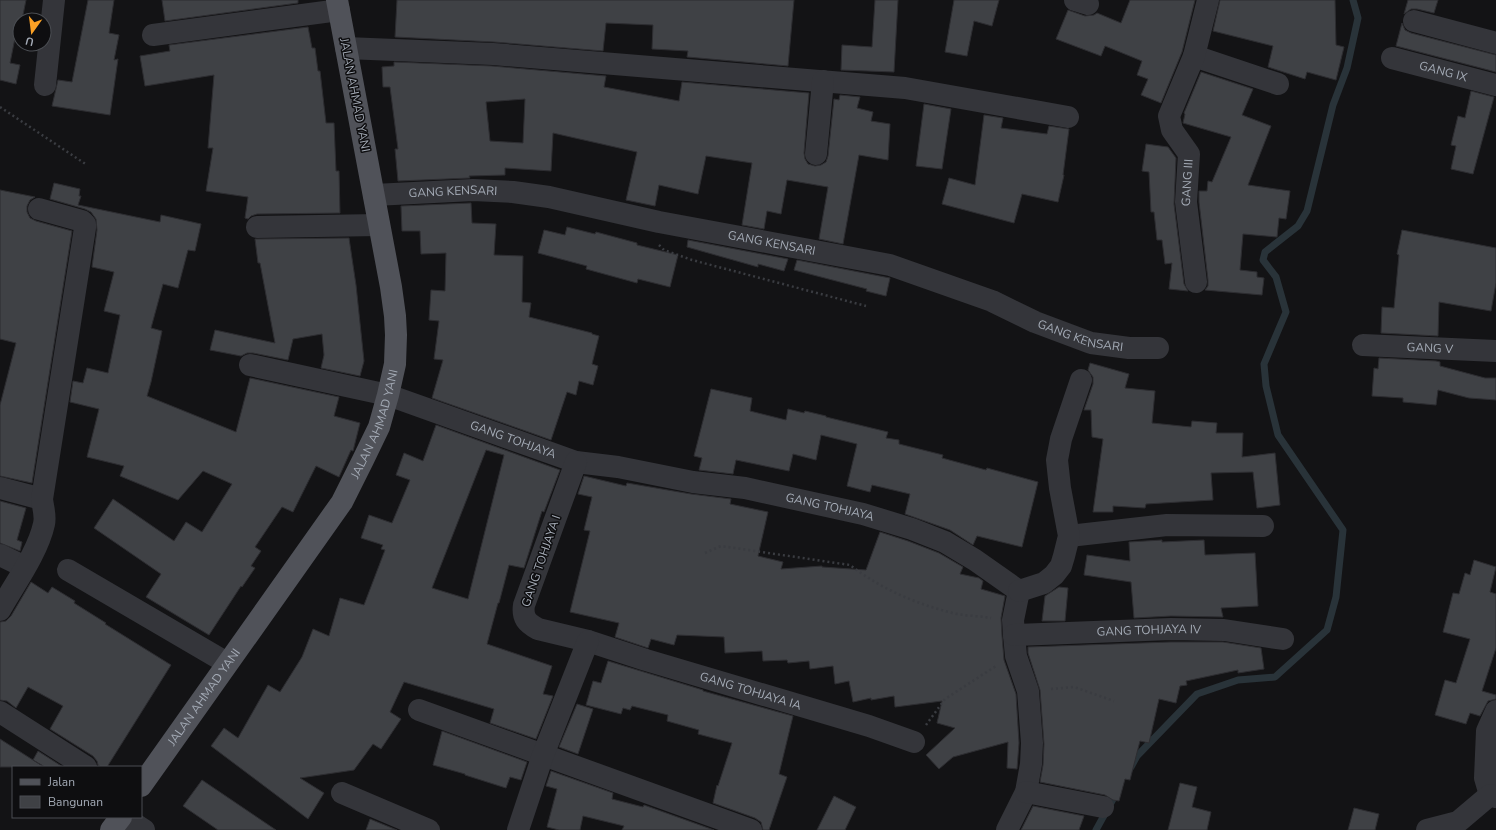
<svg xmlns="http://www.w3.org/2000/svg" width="1496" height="830" font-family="'Nunito Sans',sans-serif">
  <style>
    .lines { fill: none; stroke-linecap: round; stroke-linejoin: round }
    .stream { stroke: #293339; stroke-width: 7 }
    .building { fill: #3f4145; stroke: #2d2d31; fill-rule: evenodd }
    .path { stroke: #3a3c41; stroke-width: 2.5; stroke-dasharray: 2 3; stroke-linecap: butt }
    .minor { stroke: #34353a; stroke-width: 22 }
    .major { stroke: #505259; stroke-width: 22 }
    .labels { text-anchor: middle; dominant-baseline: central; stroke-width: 3; stroke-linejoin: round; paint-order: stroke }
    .street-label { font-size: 12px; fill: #a4abb6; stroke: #0e0e10 }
  </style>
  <rect width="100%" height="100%" fill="#131315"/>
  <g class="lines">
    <path class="stream" d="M1131,767L1137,756L1197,694L1238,680L1275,677L1327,630L1336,597L1343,530L1278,435L1266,386L1264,364L1286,312L1276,277L1263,260L1265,252L1298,226L1307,211L1333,105L1347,68L1358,18L1353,0
      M1096,830L1117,792"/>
  </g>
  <path class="building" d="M0,0H26L22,20H20V24L18,23L10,63L20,65L16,84L0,80Z
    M88,0H114L109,33L119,35L114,60L118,59L110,115L52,106L58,80L72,82Z
    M162,0H298V3L165,21Z
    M397,0H794L788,66L687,57L688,51L652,49L653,25L606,23L603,51L494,42L395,37Z
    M875,0H898L894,72L841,70L842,45L872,47Z
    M954,0H999L992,26L974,21L967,56L945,52Z
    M1130,0H1195L1182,52L1161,103L1141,95L1148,79L1137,75L1142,61L1105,46L1101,56L1056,39L1068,10L1085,16L1094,15L1097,13L1121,23Z
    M1220,0H1335L1336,45L1344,47L1336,80L1307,72L1305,79L1268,67L1273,46L1213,31Z
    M1408,0H1438L1434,13L1417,9H1411L1404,14Z
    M1402,23L1405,30L1411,33L1496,55V72L1396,46Z
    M308,27L312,48H315L318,71H320L326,123H334L336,171H339L340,213L257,214L251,216L248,219L245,218L248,197L206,191L213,148H208L214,75L145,86L140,56L170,51L169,45Z
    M394,62L492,66L606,76L604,87L679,101L682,82L809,93L804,153L805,159L808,164L815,166L821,165L826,162L828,156L834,99L839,100L840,95L860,97L857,108L873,112L871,121L890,124L888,160L859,155L843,244L819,239L828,187L787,180L781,214L767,211L764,229L742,225L752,163L706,156L698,194L659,185L655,206L626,200L637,152L553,133L551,171L505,168V175L469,176L470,178L398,181L395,149H398L390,87H383L382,67L394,66ZM525,99L523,143L490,141L486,102Z
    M1201,72L1253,89L1242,115L1271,126L1248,185L1290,191L1286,219L1279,218L1277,237L1243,234L1240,270L1257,272V277L1264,278L1262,295L1205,290L1208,286V280L1199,202V191H1207L1208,181L1212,182L1231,137L1183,123L1185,114L1184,113Z
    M1471,91L1494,97L1473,174L1451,169L1456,146L1451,145L1458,116L1465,118Z
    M924,104L951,109L942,169L916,166Z
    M984,115L1003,118L1001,128L1047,134L1049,126L1069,129L1063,175H1064L1058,202L1022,194L1014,223L942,204L949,178L975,185Z
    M1146,144L1168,147L1176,158L1174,204L1184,284L1188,291L1169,289L1172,263L1165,264L1162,240H1157L1154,212H1151L1149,172L1142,171Z
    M54,183L80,189L79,196H81L78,205L160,222L161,215L201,224L195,251L188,250L178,288L163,284L151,328L162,331L151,382L147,396L236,432L250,378L339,397L334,416L360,423L353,451L351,450L339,477L316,466L293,512L282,507L255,547L261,551L251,566L255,568L242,587L241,586L209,635L146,597L161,574L94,528L113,499L174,541L186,522L202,532L232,484L203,471L178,500L120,476L124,466L87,457L99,409L70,402L73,381L83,383L87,368L108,373L120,315L104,311L114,272L92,267L97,230L96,219L91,212L85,209L50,199Z
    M0,190L35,197L30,200L27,206V212L30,218L36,221L72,231L32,483L0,476V405L16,343L0,339Z
    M471,203L472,223L496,224L494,255L523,256L522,302L531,303L529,317L592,333V334L599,336L592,364L598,366L593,385L579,381L576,395L567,392L551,440L432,398L443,360L434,359L439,321L429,320L431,290L445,291L446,253L421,254L420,231H402L401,206Z
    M567,227L595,234L596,232L637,243V245L678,255L670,287L638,279L637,283L586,269L587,266L538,253L544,230L565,235Z
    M1402,230L1496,248V283L1491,311L1439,302L1438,336L1381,333L1382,307L1394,308L1399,255L1397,254Z
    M349,238L356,285L364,361L360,376L321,368L324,355L322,334L293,339L288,360L253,353H247L241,356L210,350L215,330L275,343L260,263H258L255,239Z
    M688,240L788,259L784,271L758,264V267L687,247Z
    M797,260L890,278L886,296L866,291L867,289L794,270Z
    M1379,358L1436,361L1440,362V366L1485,378H1496V400L1469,398L1438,390L1436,405L1403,402V398L1372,396L1374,368L1378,369Z
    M1090,363L1129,374L1125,388L1155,391L1152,423L1191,427L1192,421L1217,423L1216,433H1243L1242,457L1275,453L1280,505L1257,508L1253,472L1211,473L1213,500L1146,504L1145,508L1113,506V512H1093L1103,439L1092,437L1091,410H1084L1093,384V377L1088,370Z
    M711,389L752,398L750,411L786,420L788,409L804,413L805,411L826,416V417L888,432L886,438L899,440V444L943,455L942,458L986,470L987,468L1038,482L1022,547L977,536L973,545L950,530L905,514L910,494L872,485L870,492L847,486L857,444L821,435L816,460L793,454L789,471L736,460L733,474L699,470L702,458L694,456Z
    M436,425L560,470L544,512L542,511L524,568L509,565L499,603H498L487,644L552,666L543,694L553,696L536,739L490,723L494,709L404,682L390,712L401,719L381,749L373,744L354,770L300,778L324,793L308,819L211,746L224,728L238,738L268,685L280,692L302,657L313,629L329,636L340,598L364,605L385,550L381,549L383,545L361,538L369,515L392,523L410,480L396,475L404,453L423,461ZM486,450L504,455L468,599L432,588Z
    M584,476L626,486L627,483L691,494L731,499L730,504L768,512L758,556L783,562L781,569L822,566V567L866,570L880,532L908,541L939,553L963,567L960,574L979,578L983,581L981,589L1005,596L1001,618L1002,636L1004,660L1016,694L1019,743L1017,769L1007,768L1008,742L953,757L939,769L926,755L955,728L937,723L942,701L895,707L894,696L871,700V698L853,702L849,681L835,684L833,666L810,669L809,661L788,663L787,660L763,661L762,651L725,653L724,637L677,635L674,645L651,639L648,648L615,637L619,623L570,612L590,531L584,530L592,497L578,494Z
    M0,501L26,508L17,540L22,542L20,551L0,543Z
    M1162,540V542L1204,540L1205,555L1255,553L1258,606L1221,608L1223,617L1171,616L1134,618L1131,582L1084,575L1087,555L1130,561L1129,542Z
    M1474,560L1496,567L1490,592L1496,594V648L1482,691L1496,695V699L1488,701L1480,716L1470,713L1466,724L1435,715L1445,680L1456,683L1470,639L1443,632L1453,593L1459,594L1465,573L1470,575Z
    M31,582L48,593L52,587L75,601L74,603L106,623L105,624L171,665L107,767H101L98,765L97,761L93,756L50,729L63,706L28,687L16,708L7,701L0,700V622L6,621L11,616Z
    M1059,587L1068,588L1065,621H1042L1045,596Z
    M1171,642H1223L1261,648L1264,669L1238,673V670L1186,681L1187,685L1180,686L1176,703L1159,699L1149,743L1140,741L1130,780L1125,779L1119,801L1113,800L1105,795L1040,782L1043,765L1044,744L1040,690L1028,653V647Z
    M608,661L703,690V691L793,716L779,774L787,777L769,830H763L761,822L755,818L713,803L717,785L718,786L732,743L698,734L699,730L667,721L668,715L632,706L630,710L623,708L621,714L586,705L593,681L601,683Z
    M577,704L593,709L578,754L559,747Z
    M442,731L527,762L521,780L510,777L506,788L465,775V774L433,765Z
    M0,739L44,767H0Z
    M38,751L63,767H45L33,760Z
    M551,771L613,793L612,799L643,807L644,805L714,830H622L624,826L583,816L580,830H559L547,827L557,789L546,786Z
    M202,780L276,830H218L183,806Z
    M1180,783L1197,787L1192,807L1211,812L1207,830H1168Z
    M834,796L856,807L845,830H817Z
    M1033,806L1084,816L1079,830H1021Z
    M1354,808L1379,814L1375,830H1348Z
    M370,819L397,830H366Z"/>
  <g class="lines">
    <path class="path" d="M0,107L87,165
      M659,245L664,250L692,260L866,306
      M705,553L721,546L850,565C881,589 918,605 957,614C968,616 980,616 991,618
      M1051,689L1074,687L1114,701
      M926,725L945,699L996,666"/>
    <g class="minor">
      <path d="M1075,0L1088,4"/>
      <path d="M1414,21L1496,43"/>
      <path d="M153,35L339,10"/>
      <path d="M346,48L493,54L905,88L1068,117"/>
      <path d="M1194,56L1278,84"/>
      <path id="s1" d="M1392,58L1496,85"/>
      <path d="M45,85L54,0"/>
      <path d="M816,154L823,81"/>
      <path id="s2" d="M374,195L473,190L513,192L549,197L659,222L890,265L992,301L1035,322L1091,343L1129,348H1158"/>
      <path d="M257,227L379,225"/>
      <path id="s3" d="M1196,282L1186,202L1189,154L1172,130L1169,116L1194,56L1208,0"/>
      <path id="s4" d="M1363,345L1496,351"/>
      <path id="s5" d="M250,365L388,395L576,462L618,467L693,482L745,488L863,514L912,529L945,542L975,560L1019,591L1013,620L1014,635L1016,656L1028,691L1032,743L1031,764L1026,792L1007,830"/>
      <path id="s6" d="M576,462L524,605C522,618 527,623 538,629L588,641L646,660L869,726L914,742"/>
      <path d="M0,488L42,499"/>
      <path d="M1069,536L1167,525L1263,526"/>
      <path d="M0,555L25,567"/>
      <path d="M68,570L227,663"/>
      <path d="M1019,591L1044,583L1054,575L1061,566L1064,556L1069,536L1060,488L1057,460L1061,439L1081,380"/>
      <path d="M0,610C14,585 38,552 44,524C46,516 43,508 42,499L85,228V224L82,221L39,209"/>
      <path id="s7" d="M1014,635L1171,629L1224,630L1283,639"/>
      <path d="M419,710L751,830"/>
      <path d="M0,712L86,767"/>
      <path d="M1026,792L1103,807"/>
      <path d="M342,793L429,830"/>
      <path d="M1490,795L1485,778L1487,731L1496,711"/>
      <path d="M124,817L144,830"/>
      <path d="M518,830L543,755L588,641"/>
      <path d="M1427,830L1458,822L1490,795L1496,797"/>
    </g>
    <g class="major">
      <path id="s8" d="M141,786L342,502L363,460L379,427L388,395L395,364L396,335L395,316L391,287L337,0"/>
      <path d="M111,830L121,817"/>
    </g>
  </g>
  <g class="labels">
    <g class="street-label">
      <text stroke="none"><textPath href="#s1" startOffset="53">GANG IX</textPath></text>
      <text transform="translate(355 95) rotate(79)">JALAN AHMAD YANI</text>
      <text stroke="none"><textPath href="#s3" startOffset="100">GANG III</textPath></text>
      <text stroke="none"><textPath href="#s2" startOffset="79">GANG KENSARI</textPath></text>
      <text stroke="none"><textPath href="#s2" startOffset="403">GANG KENSARI</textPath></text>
      <text stroke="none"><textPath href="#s2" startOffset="727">GANG KENSARI</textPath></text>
      <text stroke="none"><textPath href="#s4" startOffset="67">GANG V</textPath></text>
      <text stroke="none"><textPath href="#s8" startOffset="433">JALAN AHMAD YANI</textPath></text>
      <text stroke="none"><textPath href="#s5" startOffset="274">GANG TOHJAYA</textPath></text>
      <text stroke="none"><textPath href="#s5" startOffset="599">GANG TOHJAYA</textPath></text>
      <text transform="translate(541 561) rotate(-71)">GANG TOHJAYA I</text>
      <text stroke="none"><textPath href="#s7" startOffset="135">GANG TOHJAYA IV</textPath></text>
      <text stroke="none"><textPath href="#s6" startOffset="404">GANG TOHJAYA IA</textPath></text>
      <text stroke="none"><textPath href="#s8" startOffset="109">JALAN AHMAD YANI</textPath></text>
    </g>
  </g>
  <rect x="12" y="766" width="130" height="52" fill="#0e0e10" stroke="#4a4d52"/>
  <rect x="20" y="779" width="20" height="6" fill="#505259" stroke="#4a4d52"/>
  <text x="48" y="786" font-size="12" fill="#a4abb6">Jalan</text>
  <rect x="20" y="796" width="20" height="12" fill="#3f4145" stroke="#4a4d52"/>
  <text x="48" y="806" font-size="12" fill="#a4abb6">Bangunan</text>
  <g transform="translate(32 32) rotate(194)"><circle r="19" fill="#0e0e10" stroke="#4a4d52"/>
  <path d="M0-3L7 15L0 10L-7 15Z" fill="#fba125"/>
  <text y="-6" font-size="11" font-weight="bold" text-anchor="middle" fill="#a4abb6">U</text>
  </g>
</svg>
